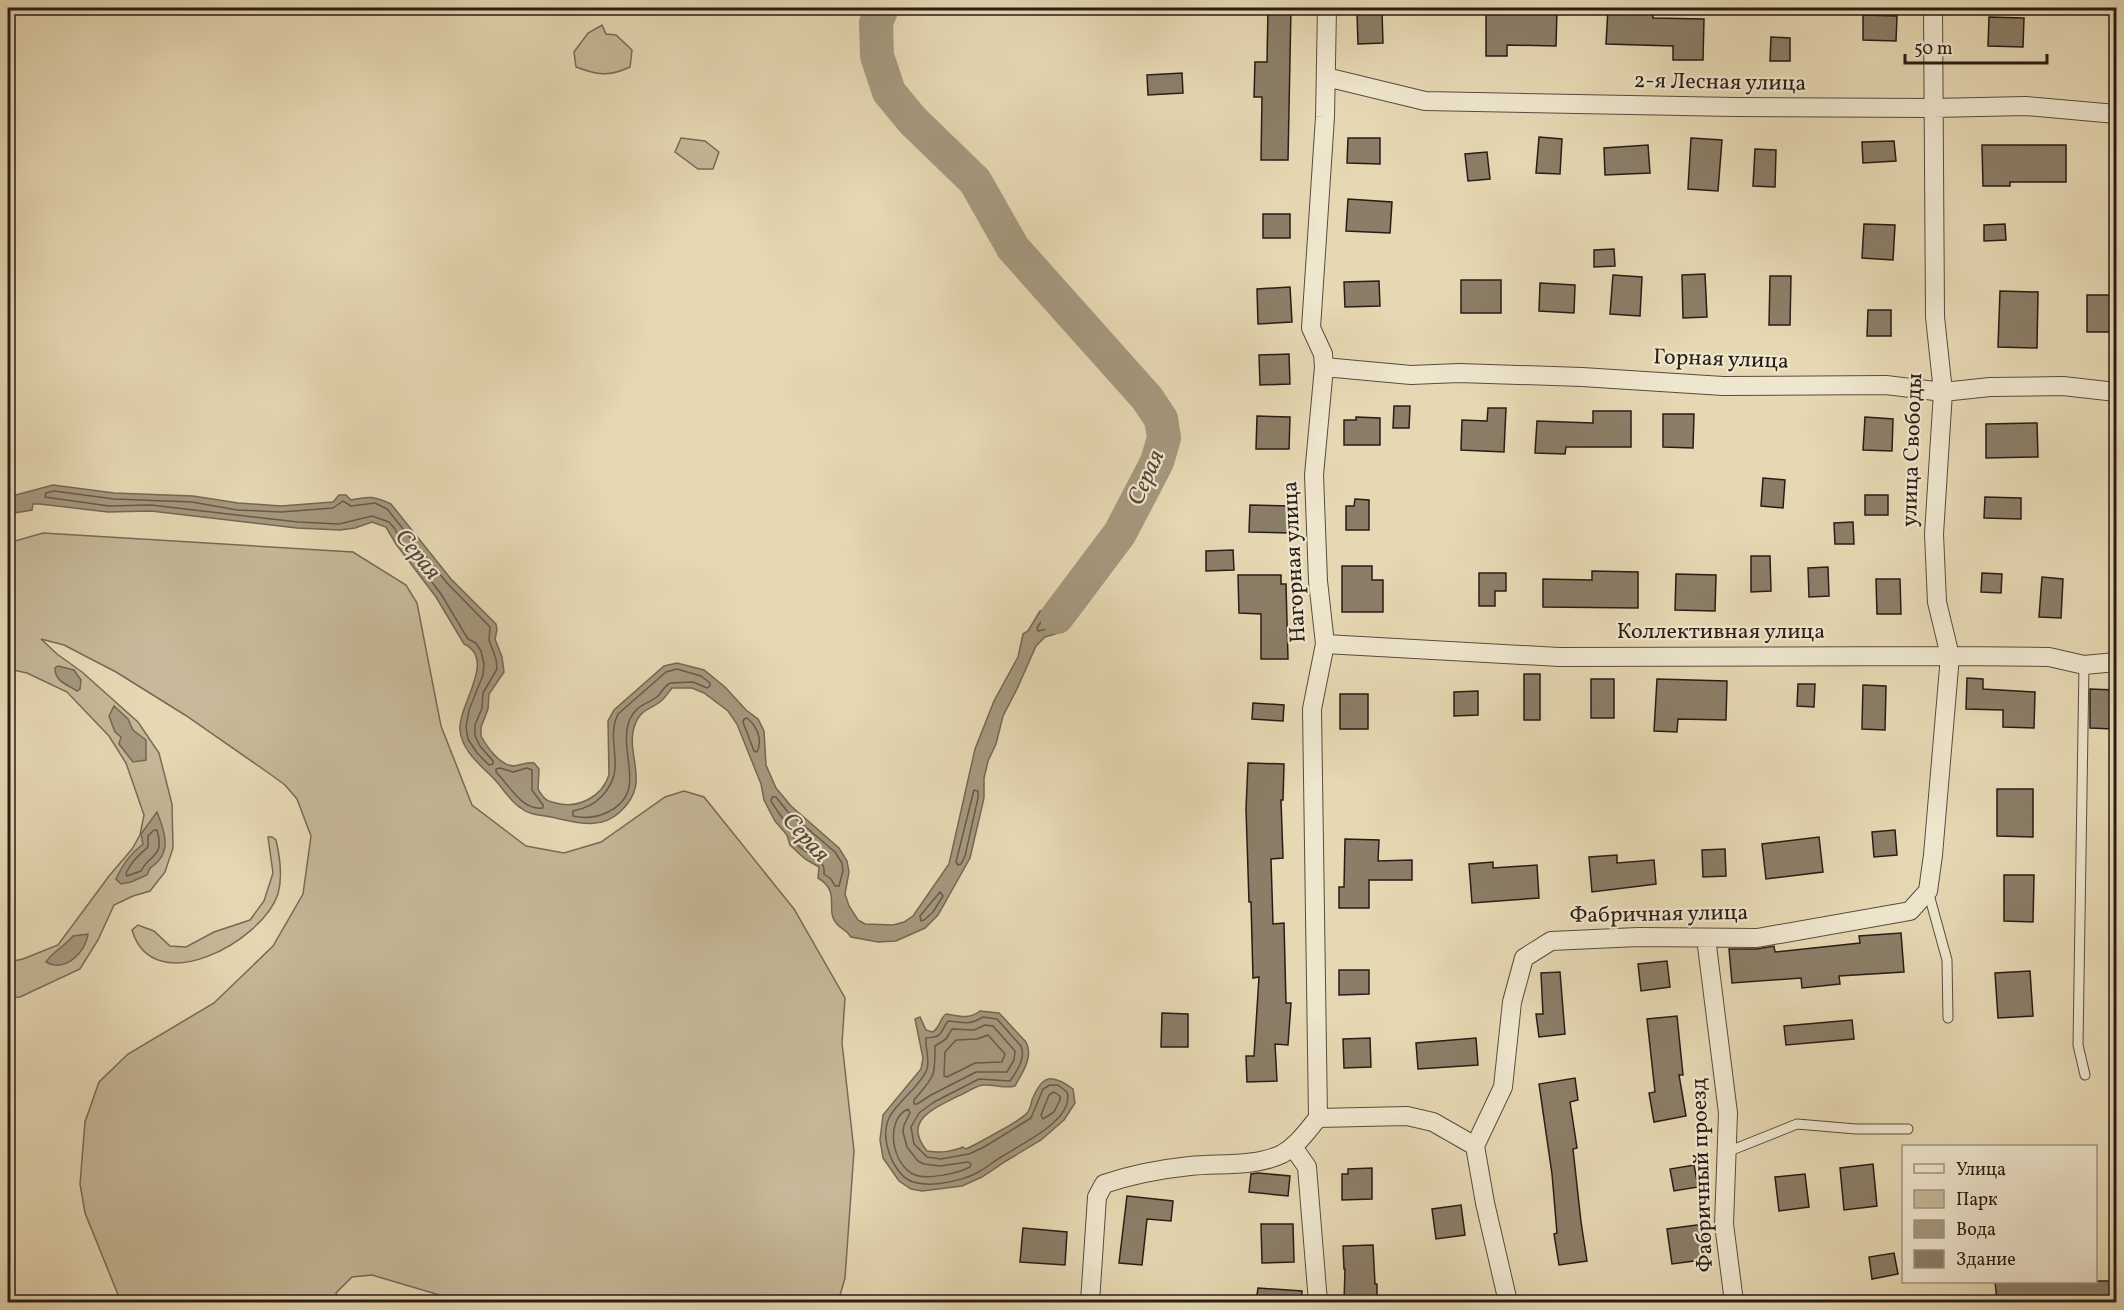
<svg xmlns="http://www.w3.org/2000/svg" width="2124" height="1310" font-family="Vollkorn,serif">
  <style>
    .green { fill: #c6b898; stroke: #776a57; stroke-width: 1.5 }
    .water { fill: #a5987e; stroke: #736754; stroke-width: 1.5 }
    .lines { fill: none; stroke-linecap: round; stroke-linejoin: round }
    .shore { stroke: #665a4a; stroke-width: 1.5 }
    .river { stroke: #a5987e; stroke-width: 34 }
    .building { fill: #8b7e68; stroke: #281d16; stroke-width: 1.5 }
    .service-casing { stroke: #584c3d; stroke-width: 11 }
    .minor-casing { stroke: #584c3d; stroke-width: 20 }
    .service { stroke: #efe6ce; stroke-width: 9 }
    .minor { stroke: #efe6ce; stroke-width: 18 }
    .labels { text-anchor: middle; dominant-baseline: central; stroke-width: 4.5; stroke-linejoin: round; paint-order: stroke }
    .street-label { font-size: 22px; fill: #281d16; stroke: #efe6ce }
    .water-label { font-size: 24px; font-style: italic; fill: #54483a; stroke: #efe6ce }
  </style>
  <rect width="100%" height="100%" fill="#e6d8b3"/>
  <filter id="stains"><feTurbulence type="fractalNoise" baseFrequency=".00333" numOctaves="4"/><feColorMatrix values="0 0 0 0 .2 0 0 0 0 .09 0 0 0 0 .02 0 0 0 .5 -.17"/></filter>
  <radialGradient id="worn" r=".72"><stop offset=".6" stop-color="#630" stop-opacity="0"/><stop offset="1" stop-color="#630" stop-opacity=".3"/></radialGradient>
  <path class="green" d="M602,25L606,34L616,35L632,50L630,67C609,77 597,75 576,67L574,52L588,33Z
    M681,138L705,141L719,152L713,169H698L675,152Z
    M43,533L353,552L406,585L417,603L441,726L472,805L526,846L564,853L601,842L665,797L684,791L704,797L794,909L845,998L842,1043L854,1151L845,1278L838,1302H463L372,1275L352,1277L336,1293L339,1302H121L85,1213L80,1184L85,1122L99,1082L128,1054L214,1003L273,946L303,894L311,836L297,799L285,785L270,774L185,715L116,672L64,645L41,639L57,654L82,672L138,722L159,753L172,804L173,848L165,872L150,891L133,896L114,905L98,940L80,969L20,997L8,998V962L23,959L58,945L109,876L132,849L140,835L144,815L126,763L109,736L67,692L27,673L8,669V543Z
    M268,837H272L276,840C280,857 283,876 278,894C262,942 153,1001 132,930L138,925L154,931L170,946L186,947L214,932L250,920L264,901L273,873Z"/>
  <path class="water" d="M53,485L114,493L193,496L238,503L281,506L333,502L339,495H346L351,500C369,496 374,496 391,504L451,579L496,624L497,630L495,639L502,657L504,672L489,694L488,709L481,727V736C487,747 500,766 514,766C522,765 527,762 534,763L539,769L538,789C540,792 543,798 547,800C549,802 553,802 556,803C578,809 602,797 609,775L608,721L614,710L664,666L677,663L704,670L725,687L746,710L758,719L764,731L766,765L776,788L791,806L839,848L847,861L849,872L845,894L849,906L858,920L865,924L893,925L904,922L913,916L949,864L975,749L994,701L1018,657L1023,634L1028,631L1040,611C1061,606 1065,593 1076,577L1090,584L1058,633L1045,637L1036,646L1017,689L1003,716L996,744L988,761L984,778V798L970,858L938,915L925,928L896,941L878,942L851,937C845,928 842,930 837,924C824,911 842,892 818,878L819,867L805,859L790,845L787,835L775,821L764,800L761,784L737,724L728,711L704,693L692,688H672C668,693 664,699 660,702C650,709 641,710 636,722C622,754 654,781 620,812C600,831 575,822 551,817C541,815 529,815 521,808C511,802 504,790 496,781C482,766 462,752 460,730C458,705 497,659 464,644L436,597L396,544L386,527L372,522L355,528L340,530L297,528L151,511L108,512L40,504H33L32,510L8,514V497Z
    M58,666L74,670L81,680L80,689L77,691C67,684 55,682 55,668Z
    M114,706L128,719L133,730L146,740V760L133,762L119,744L121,737L115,732L109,716Z
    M157,812C166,834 172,854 150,868L147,875L131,882L121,884L116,879C123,864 130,854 143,844L141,834Z
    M88,934C86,952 65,973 46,962C53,951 65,946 73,936Z
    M980,1011L999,1013L1026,1042C1034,1057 1022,1073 1015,1086C1004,1089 995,1084 983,1085C975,1086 966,1093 958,1096C933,1109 902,1121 927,1151C941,1153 950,1152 963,1147L966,1149C975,1145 1023,1119 1027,1113C1030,1110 1031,1104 1032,1100C1042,1075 1051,1073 1073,1089L1075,1103L1064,1120L1041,1140L1006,1161L982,1177L962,1186L922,1191L911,1189L899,1181L883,1158L880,1140L883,1115L921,1069L923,1058L915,1019L920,1017L926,1030L932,1032C940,1029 939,1019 946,1014C960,1016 968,1020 980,1011Z"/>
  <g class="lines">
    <path class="shore" d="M54,491L114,499L192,502L237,510L281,512L333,508L343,501L351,506L375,503L387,509L447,583L490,627L489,640L496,659L497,669L483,693L482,708L475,725V736L480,746L493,761V764L489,765L477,753L468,739L466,727L469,710L483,675L484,664L481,651L476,643L468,639L441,594L401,542L395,529L389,522L372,516L339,524L298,522L151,505L109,506L45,497L46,493Z
      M1061,609H1064L1065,613L1055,627L1038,631L1037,628L1044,617L1056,613Z
      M677,669L701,676L710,683V686L707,688L693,682L670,683C665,686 662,691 658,696C647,705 637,704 630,719C616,752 650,791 608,812C596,818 586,819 573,816V811C583,809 595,804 602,796C629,768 604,742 618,714L666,672Z
      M744,719L747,718C757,726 763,740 757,752L754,751L743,722Z
      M500,768L513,772L527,768L532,770V790L543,805V808C522,811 509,785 496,772V769Z
      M974,790L978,791V798L965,856L961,864L958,865L956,862Z
      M772,797H776L787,811L835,852L842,863L843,871L839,886H835L831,879L824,874C826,854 805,857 795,842C795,841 792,834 792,833C787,822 777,812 771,801Z
      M154,830H157C165,858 150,853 141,871L127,876L126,873C131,862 139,855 148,847V836Z
      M940,892L943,896L933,912L924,920L921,921L920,916Z
      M983,1017L997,1019L1021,1046C1026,1058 1017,1071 1010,1081L979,1079L934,1102L919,1113L911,1127L914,1144L927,1157L941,1159L969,1154L984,1147L1031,1118L1043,1089L1050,1085H1058L1067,1092C1075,1120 1022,1143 1003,1156C995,1160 988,1167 980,1171C963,1182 917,1192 902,1175C889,1161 880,1134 890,1116C896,1106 906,1097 914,1088C918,1083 925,1076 927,1069C930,1058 925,1049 926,1038C943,1037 939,1034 948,1021C964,1022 968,1026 983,1017Z
      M985,1025L993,1026L1015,1051L1014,1060L1007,1072H976L931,1095L917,1104H914V1100C935,1075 935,1078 935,1046L946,1039L952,1029L974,1030Z
      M988,1035L1005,1054L1002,1062L975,1063L947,1077L944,1076L945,1052L956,1040L977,1039Z
      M1054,1092L1060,1096V1100L1054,1112L1043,1119L1041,1115L1049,1095Z
      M908,1109L910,1113L904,1125L903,1132L907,1147L918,1161L924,1164L940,1166L968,1162L971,1164L970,1167C959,1173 927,1180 915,1175C892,1166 884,1120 908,1109Z"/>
    <path class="river" d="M882,8L876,23L877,56L889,92L913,121L975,181L1013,248L1147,398L1161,419L1164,438L1157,462L1120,533L1057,617"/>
  </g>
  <path class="building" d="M1268,8H1291L1288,160H1261L1262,97H1254L1255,62H1267Z
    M1486,8H1557L1556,46L1507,45V56H1486Z
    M1608,8L1653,10V18L1704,19L1703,60H1673V46L1606,44Z
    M1382,12L1383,43L1358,44L1357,13Z
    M1863,15L1897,16L1896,41L1863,40Z
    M1989,17L2024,18L2023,47L1988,46Z
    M1771,37L1790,38V61H1770Z
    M1182,73L1183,93L1148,95L1147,75Z
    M1539,137L1562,139L1560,174L1536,173Z
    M1348,138H1380V164L1347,163Z
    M1691,138L1722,140L1718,191L1688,189Z
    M1894,141L1896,161L1863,163L1862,142Z
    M1648,145L1650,173L1605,175L1604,148Z
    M1982,145H2066V182H2010V186H1983Z
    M1755,149L1776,150L1775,187L1753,186Z
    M1487,152L1490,179L1468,181L1465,154Z
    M1348,199L1392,202L1390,233L1346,231Z
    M1263,214H1290V238H1263Z
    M1864,224L1895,225L1893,260L1862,258Z
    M2005,224L2006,240L1984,241V225Z
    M1614,249L1615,266L1594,267V250Z
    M1705,274L1707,317L1683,318L1682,275Z
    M1613,275L1642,277L1640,316L1610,314Z
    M1770,276H1791L1790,325H1769Z
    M1461,280H1501V313H1461Z
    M1379,281L1380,306L1345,307L1344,282Z
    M1540,283L1575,285L1574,313L1539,311Z
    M1290,287L1292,322L1258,324L1257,289Z
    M2000,291L2038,292L2037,348L1998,347Z
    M2087,295H2116V332H2087Z
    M1868,310H1891V336H1867Z
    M1289,354L1290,384L1260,385L1259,355Z
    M1394,406H1410L1409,428H1393Z
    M1488,408H1506L1504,452L1461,450L1462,420L1487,421Z
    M1593,411H1631V447H1566L1565,454L1535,453L1537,421L1593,423Z
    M1663,414H1694L1693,448L1663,447Z
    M1257,416L1290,417L1289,449H1256Z
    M1356,417L1380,418V445H1344V420H1356Z
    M1865,417L1893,419L1892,451L1863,450Z
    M2037,423L2038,457L1986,458V424Z
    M1763,478L1785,480L1783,508L1761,506Z
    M1865,495H1888V515H1865Z
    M1985,497L2021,498V519L1984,518Z
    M1355,499L1369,500V530H1346V506H1354Z
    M1250,505L1290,506L1289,533L1249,532Z
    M1853,522L1854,544H1835L1834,523Z
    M1233,550L1234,570L1206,571V551Z
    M1751,556H1770L1771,591L1751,592Z
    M1342,566H1372V580H1383V612H1342Z
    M1828,567L1829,596L1809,597L1808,568Z
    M1592,571L1638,572V608L1543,607V579L1592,580Z
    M1479,573H1506V591H1495V606H1479Z
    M1982,573L2002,574L2001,593L1981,592Z
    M1676,574L1716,575L1715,611L1675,610Z
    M1238,575H1281V584H1286L1288,659H1261V614L1239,613Z
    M2042,577L2063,579L2061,618L2039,617Z
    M1876,579H1900L1901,614H1877Z
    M1524,674H1540V720H1524Z
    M1967,678L1983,679V689L2035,692L2034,728L2003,727V710L1966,709Z
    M1591,679H1614V718H1591Z
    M1657,679L1727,681L1726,720L1678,719L1677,732L1654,731Z
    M1798,684H1815L1814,707L1797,706Z
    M1863,685L1886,686L1885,730L1862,729Z
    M2090,689L2114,690L2113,729L2090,728Z
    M1478,691V715L1454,716V692Z
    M1340,694H1368V729H1340Z
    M1253,703L1284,705L1283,721L1252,719Z
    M1248,763L1284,764L1283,800H1281L1283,858L1271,859L1273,924L1284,923L1286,1003H1291L1288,1045L1275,1044L1277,1081L1247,1082L1246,1056H1254L1259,977L1253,978L1251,902H1249L1246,809Z
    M1997,789H2033V837L1997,836Z
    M1895,830L1897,855L1874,857L1872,832Z
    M1819,837L1823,872L1766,879L1762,844Z
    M1345,839L1379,840L1378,861L1412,860V880H1369V908H1339V887H1344Z
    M1725,849L1726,876L1703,877L1702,850Z
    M1617,855V863L1654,860L1656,884L1592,892L1589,857Z
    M1493,862V868L1537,865L1539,898L1472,903L1469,864Z
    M2004,875H2034L2033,922L2004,921Z
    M1901,933L1904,972L1839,976L1840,984L1802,988L1801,978L1732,983L1729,949H1757L1774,946L1775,952L1860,943L1859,936Z
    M1667,961L1670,987L1641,991L1638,964Z
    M1339,970H1369V994L1339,995Z
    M2030,971L2033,1016L1998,1018L1995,973Z
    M1560,972L1565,1034L1539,1037L1536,1014H1543L1541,973Z
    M1162,1013L1188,1014V1047H1161Z
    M1677,1016L1683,1075H1679L1686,1116L1654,1122L1649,1093L1655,1092L1647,1019Z
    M1852,1020L1854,1039L1786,1045L1784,1026Z
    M1370,1038L1371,1067L1344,1068L1343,1039Z
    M1476,1038L1478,1065L1418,1069L1416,1043Z
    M1575,1078L1578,1100L1570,1102L1577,1148L1573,1149L1581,1222L1587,1261L1559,1265L1554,1234L1557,1233L1552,1174L1539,1084Z
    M1873,1164L1877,1206L1844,1210L1840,1168Z
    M1694,1165L1698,1187L1674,1191L1670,1169Z
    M1372,1168V1199L1342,1200V1174H1348V1169Z
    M1258,1173L1290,1176L1288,1196L1249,1192L1251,1174Z
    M1805,1174L1809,1207L1779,1211L1775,1177Z
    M1127,1196L1173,1201L1171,1221L1147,1219L1142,1265L1119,1263Z
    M1461,1205L1465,1235L1436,1239L1432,1209Z
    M1261,1224H1293L1294,1262L1262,1263Z
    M1704,1224L1709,1259L1672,1264L1667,1229Z
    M1023,1228L1067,1232L1065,1265L1020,1262Z
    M1373,1245L1375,1284H1377V1302H1344L1345,1269H1344L1343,1246Z
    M1894,1253L1898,1274L1872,1279L1869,1257Z
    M1995,1281H2116V1302H1997Z
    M1258,1288L1302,1291L1301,1302H1256Z"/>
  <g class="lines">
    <g class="service-casing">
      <path id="service" d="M2084,665L2078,1045L2085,1075
        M1928,891L1947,960L1948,1018
        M1727,1152L1797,1124L1856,1129H1908"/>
    </g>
    <g class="minor-casing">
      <path id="minor" d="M1326,77L1425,101L1735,107L1933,108L2026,106L2116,114
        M1324,367L1411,375L1459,373L1582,377L1723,386L1886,385L1943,392L1990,387L2063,386L2116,392
        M1325,644L1559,657L1950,656L2049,657L2084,665L2116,662
        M1706,938L1728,1113L1724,1224L1734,1302
        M1318,1118L1312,709L1325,644L1318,581L1314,475L1324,367L1323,354L1311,328L1325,117L1327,8
        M1293,1147L1307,1167L1318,1302
        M1090,1302L1097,1197L1104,1184C1133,1174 1161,1169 1190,1166C1219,1163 1255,1167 1282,1154C1297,1146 1307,1131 1318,1118L1407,1116L1433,1122L1475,1146
        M1508,1302L1485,1203L1475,1146L1503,1087L1512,1002L1524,958L1551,941L1638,937L1757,938L1910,911L1928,891L1933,855L1950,656L1937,602L1934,534L1943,392L1935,317L1933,8"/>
    </g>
    <use href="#service" class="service"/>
    <use href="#minor" class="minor"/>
  </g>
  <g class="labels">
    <g class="street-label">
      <text transform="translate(1720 83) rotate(1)">2-я Лесная улица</text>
      <text transform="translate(1721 360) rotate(2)">Горная улица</text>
      <text transform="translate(1913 450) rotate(-88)">улица Свободы</text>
      <text transform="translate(1295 562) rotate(-93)">Нагорная улица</text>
      <text x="1721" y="632">Коллективная улица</text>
      <text transform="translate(1659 915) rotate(-1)">Фабричная улица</text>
      <text transform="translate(1703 1175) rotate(-92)">Фабричный проезд</text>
    </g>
    <g class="water-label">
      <text transform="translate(1147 478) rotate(-66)">Серая</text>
      <text transform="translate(417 555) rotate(51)">Серая</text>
      <text transform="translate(805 838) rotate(48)">Серая</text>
    </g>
  </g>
  <rect width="2124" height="1310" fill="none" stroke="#e6d8b3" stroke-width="30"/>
  <rect x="9" y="9" width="2106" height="1292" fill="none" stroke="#281d16" stroke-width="3"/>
  <rect x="15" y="15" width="2094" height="1280" fill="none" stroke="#281d16" stroke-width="1.5"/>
  <rect x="1902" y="1145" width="195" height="138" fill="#efe6ce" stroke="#9f9684" stroke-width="1.5"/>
  <rect x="1914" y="1164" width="30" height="9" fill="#efe6ce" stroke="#9f9684" stroke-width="1.5"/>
  <text x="1956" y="1175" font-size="18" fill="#281d16">Улица</text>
  <rect x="1914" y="1190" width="30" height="18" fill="#c6b898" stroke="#9f9684" stroke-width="1.5"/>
  <text x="1956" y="1205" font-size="18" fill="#281d16">Парк</text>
  <rect x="1914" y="1220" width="30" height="18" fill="#a5987e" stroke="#9f9684" stroke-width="1.5"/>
  <text x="1956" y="1235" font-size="18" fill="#281d16">Вода</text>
  <rect x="1914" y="1250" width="30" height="18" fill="#8b7e68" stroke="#9f9684" stroke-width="1.5"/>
  <text x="1956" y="1265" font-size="18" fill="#281d16">Здание</text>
  <path d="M1905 54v9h142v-9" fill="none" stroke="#281d16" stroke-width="3"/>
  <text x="1914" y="54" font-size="18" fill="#281d16" stroke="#efe6ce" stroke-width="4.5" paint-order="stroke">50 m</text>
  <rect width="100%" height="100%" filter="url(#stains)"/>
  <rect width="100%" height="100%" fill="url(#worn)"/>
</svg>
